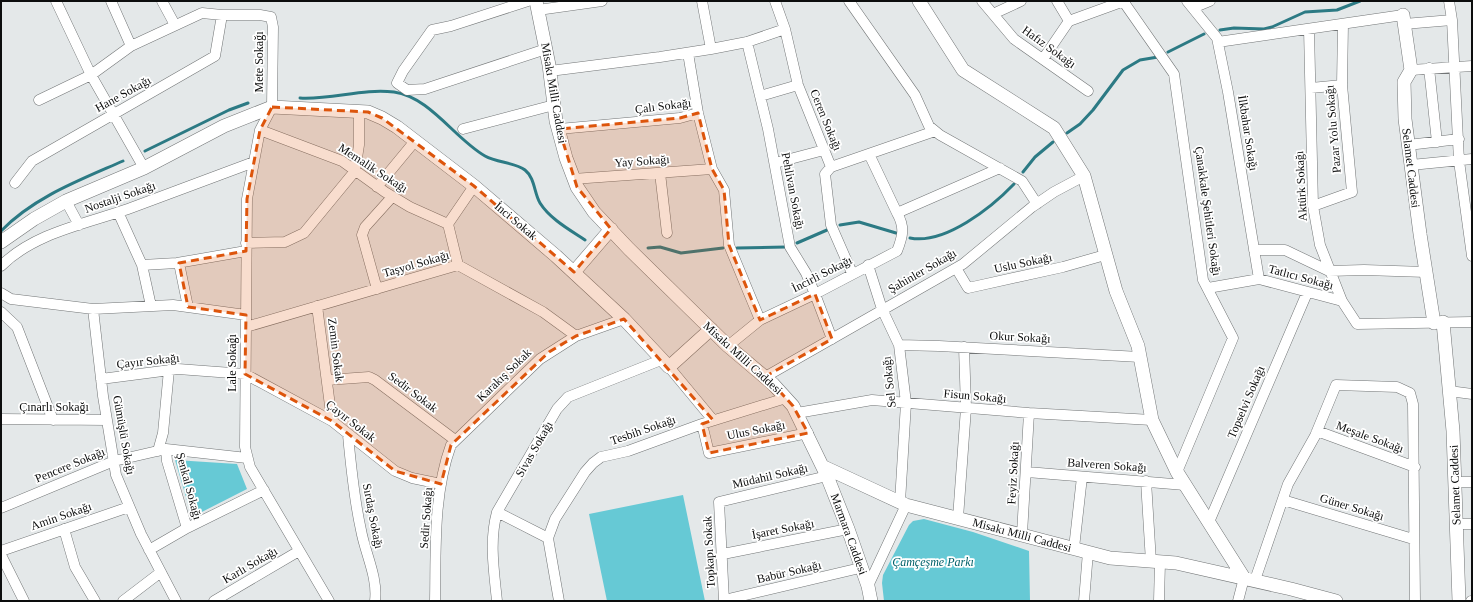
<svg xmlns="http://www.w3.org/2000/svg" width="1473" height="602" font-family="'Times New Roman',serif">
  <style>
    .green { fill: #66c9d5 }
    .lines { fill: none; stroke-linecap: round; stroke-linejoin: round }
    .stream { stroke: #2c7a84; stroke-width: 3 }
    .street-casing { stroke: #727576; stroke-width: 11 }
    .secondary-casing { stroke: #727576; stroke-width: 14 }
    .street { stroke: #fff; stroke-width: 10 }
    .secondary { stroke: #fff; stroke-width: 13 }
    .marked { fill: #dd550c; fill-opacity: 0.2; stroke: #dd550c; stroke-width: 3; stroke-dasharray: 8 5; stroke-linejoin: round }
    .labels { text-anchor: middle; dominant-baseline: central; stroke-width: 3.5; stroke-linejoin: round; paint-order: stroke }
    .street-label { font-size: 12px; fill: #0c0d0d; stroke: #fff }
    .park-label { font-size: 12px; font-style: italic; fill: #00616a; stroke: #fff }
  </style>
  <rect width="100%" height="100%" fill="#e4e8e9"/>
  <path class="green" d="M175,460L237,464L247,489L192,517Z
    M683,495L705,601H607L589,514Z
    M924,519L973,532L1029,551L1030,601H884L882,583L883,575L909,525L913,521Z"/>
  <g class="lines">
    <path class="stream" d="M1220,30L1234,28L1264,29L1272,27L1305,12L1337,10L1360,1
      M1168,52L1204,34
      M300,98C331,100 363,88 394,92C430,97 455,139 485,156C497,163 515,162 525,170C535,178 534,193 540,203C550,219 570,230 585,240
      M1067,133L1080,124L1093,110L1123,70L1140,60L1158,57
      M145,151L229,110L248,103
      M1023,172L1035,157L1053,142
      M840,225L859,222L896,233
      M1,231C34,197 80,180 123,161
      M910,238C945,245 992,207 1014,184
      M797,243L827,230
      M648,248L660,247L681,253L723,248
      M737,248L786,247"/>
    <g class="street-casing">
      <path id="street" d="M56,1L91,75L144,168
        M111,1L131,46L202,13L222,15H260L271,17L273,27L272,107L260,130L247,199L245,447L250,467L329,601
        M162,1L175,25
        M528,1L451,26L432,30L403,71L397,83L407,90L425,89L546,49
        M702,1L711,49L747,42L785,29
        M775,1L785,29L798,85L831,167L935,131
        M849,1L915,95L929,126L940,135L1022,181L1037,204
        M982,1L1014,39L1088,91
        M1057,1L1069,21
        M1123,1L1174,74L1203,280L1233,338L1177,472
        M1187,1L1217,38L1228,92L1259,279
        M1449,1L1452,20L1459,161L1472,256
        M1193,8L1210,1
        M538,10L602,1
        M993,14L1021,1
        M1404,24L1452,20
        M1309,29L1313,206L1320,245L1342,301
        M747,42L768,129L790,247L806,273L815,294L832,339
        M1218,42L1403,15
        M688,53L698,113L712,169L724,190L729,245L760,320
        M1043,59L1069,21L1124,1
        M1429,68L1437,142
        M1411,70L1472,66
        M550,71L660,57L711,49
        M1311,88L1342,85
        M760,96L798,85
        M39,100L91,75L131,46
        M463,129L554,105
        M559,129L680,118L698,113
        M260,130L342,161L385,192L410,207L448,224
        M1408,145L1459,139
        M869,154L897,213L1000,168
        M775,163L824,150
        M1411,165L1472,159
        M831,167L825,174L831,225L852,273
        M660,173L667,233
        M573,179L712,169
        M15,183L32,161L215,56L222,15
        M377,187L415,141
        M66,201L79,225
        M1313,206L1352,192L1342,85L1343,24
        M118,212L142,265L177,263L246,251
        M246,243L285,242L304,233L355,171L359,145V112
        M1254,250H1285L1329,271L1364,270L1426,272
        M179,263L188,307
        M142,265L151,306
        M458,265L448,224L474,186
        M868,265L882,309L899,345L906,403L900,502
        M1,266C34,233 85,224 128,209C170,193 212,178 254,162
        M956,268L968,288L1063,267L1105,255
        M1208,288L1259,279L1342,301L1357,324L1472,322
        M377,289L362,235L365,227L392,197
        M1,293L11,299L93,309L173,305L246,315
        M317,306L332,421
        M93,309L103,396L116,475L141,534L176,601
        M1,312L17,327L53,420
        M246,327L458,265L543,312L576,336L624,319
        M899,345L939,346L1140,357
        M728,346L760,320L815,294L897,251C903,236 905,227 897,213
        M669,367L713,420
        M765,377L963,264L1032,207L1054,192L1084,176
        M101,379L178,369L245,374L332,421L395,471L412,478L441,484
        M327,380L369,377L375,380L455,440
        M1449,391L1472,394
        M797,413L872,400L1029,413L1152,420
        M1,419L107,420
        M702,424L709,453L808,433
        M1317,431L1415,467
        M348,435C351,467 354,499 361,530C365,553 378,577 375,601
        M166,449L167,461L187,528
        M158,451L163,433L169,370
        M1027,472L1185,485
        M1146,481L1151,562
        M1455,482H1472
        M1283,500L1413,539
        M1,508L114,461L166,449L247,458
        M497,512L548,538L559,601
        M958,518L966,408L964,347
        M1209,522L1307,293
        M1456,524H1472
        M64,529L75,567L95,601
        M1022,534L1029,413
        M548,538L555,519L585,472L593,463L601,457L628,451L702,424L786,398
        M1074,548L1082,477
        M149,550L187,528L264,490
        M1,551L129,507
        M723,554L848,529
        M1,555L24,601
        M1255,580L1288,484L1315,436L1336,385L1397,387L1410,393L1413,404L1415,601
        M868,586L906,505
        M724,600L860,568
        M123,601L161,572
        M214,601L299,551
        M435,601C436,550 433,494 451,445L540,359L576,336
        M497,601C494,571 489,541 497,512L557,409L568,397L661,360
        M724,601L719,502L827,476
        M1084,601L1088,552
        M1159,601L1160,562
        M1238,601L1244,578
        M1471,601H1472"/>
    </g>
    <g class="secondary-casing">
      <path id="secondary" d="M536,1L549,65L556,121L566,158L577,187L594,212L629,249L728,346L773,384L793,406L827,476L848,529L868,586L871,601
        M919,1L963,70L1054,128L1084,176L1116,291L1138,346L1152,420L1177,472L1244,578
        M1403,15L1411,70L1404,82L1405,119L1420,234L1434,323
        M1,242L34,219L66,201L144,168L224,126L272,107L368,112L382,118L397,127L474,186L556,256L624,319L669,367L711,329
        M574,272L611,229
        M1443,322L1453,431L1459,601
        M824,467L906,505L1110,558L1176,563L1291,589L1336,601"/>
    </g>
    <use href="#street" class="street"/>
    <use href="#secondary" class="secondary"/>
  </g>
  <path class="marked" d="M272,107L368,112L382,118L474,186L574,272L611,229L577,187L559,129L680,118L698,113L712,169L724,190L729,245L760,320L815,294L832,339L766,376L793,406L808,433L709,453L702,424L713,420L624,319L576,336L549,352L451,445L441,484L395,471L332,421L245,374L246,315L188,307L179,263L246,251L247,199L260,130Z"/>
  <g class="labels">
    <g class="street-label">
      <text transform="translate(1049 47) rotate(36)">Hafız Sokağı</text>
      <text transform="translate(259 62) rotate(-90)">Mete Sokağı</text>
      <text transform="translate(554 93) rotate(80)">Misakı Milli Caddesi</text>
      <text transform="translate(123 94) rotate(-29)">Hane Sokağı</text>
      <text transform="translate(663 106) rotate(-7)">Çalı Sokağı</text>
      <text transform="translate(826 120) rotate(68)">Ceren Sokağı</text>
      <text transform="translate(1333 129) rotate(-95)">Pazar Yolu Sokağı</text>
      <text transform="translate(1248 133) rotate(81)">İlkbahar Sokağı</text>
      <text transform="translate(642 161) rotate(-4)">Yay Sokağı</text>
      <text transform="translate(373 168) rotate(33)">Memalik Sokağı</text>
      <text transform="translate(1411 168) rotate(83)">Selamet Caddesi</text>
      <text transform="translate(1301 186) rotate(-93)">Aktürk Sokağı</text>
      <text transform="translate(793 191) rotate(79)">Pehlivan Sokağı</text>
      <text transform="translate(120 197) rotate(-19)">Nostalji Sokağı</text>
      <text transform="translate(1208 211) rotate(82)">Çanakkale Şehitleri Sokağı</text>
      <text transform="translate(516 221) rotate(40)">İnci Sokak</text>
      <text transform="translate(1023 263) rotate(-12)">Uslu Sokağı</text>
      <text transform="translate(416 264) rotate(-16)">Taşyol Sokağı</text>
      <text transform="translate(922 271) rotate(-30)">Şahinler Sokağı</text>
      <text transform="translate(822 274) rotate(-27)">İncirli Sokağı</text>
      <text transform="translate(1301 277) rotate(15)">Tatlıcı Sokağı</text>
      <text transform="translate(1020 337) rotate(3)">Okur Sokağı</text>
      <text transform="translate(336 350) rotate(83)">Zemin Sokak</text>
      <text transform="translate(743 358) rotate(42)">Misakı Milli Caddesi</text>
      <text transform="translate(148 361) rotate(-6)">Çayır Sokağı</text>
      <text transform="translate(232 363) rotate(-90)">Lale Sokağı</text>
      <text transform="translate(504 375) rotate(-44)">Karakış Sokak</text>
      <text transform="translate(889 382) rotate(-96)">Sel Sokağı</text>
      <text transform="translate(413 392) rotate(37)">Sedir Sokak</text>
      <text transform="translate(975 396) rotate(5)">Fisun Sokağı</text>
      <text transform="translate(1246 402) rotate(-67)">Topselvi Sokağı</text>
      <text x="54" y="407">Çınarlı Sokağı</text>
      <text transform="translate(351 421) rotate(38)">Çayır Sokak</text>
      <text transform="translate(643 430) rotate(-19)">Tesbih Sokağı</text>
      <text transform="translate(756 430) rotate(-11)">Ulus Sokağı</text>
      <text transform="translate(124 435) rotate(80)">Gümüşlü Sokağı</text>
      <text transform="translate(1370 437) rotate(20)">Meşale Sokağı</text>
      <text transform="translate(534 449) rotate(-60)">Sivas Sokağı</text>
      <text transform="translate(70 465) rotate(-22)">Pencere Sokağı</text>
      <text transform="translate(1107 465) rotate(4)">Balveren Sokağı</text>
      <text transform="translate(1013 473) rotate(-87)">Feyiz Sokağı</text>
      <text transform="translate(770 476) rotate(-13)">Müdahil Sokağı</text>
      <text transform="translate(1455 485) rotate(-92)">Selamet Caddesi</text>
      <text transform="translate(189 486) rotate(75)">Şenkal Sokağı</text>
      <text transform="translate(1352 507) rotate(17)">Güner Sokağı</text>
      <text transform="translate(61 516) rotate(-19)">Amin Sokağı</text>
      <text transform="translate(373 516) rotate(79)">Sırdaş Sokağı</text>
      <text transform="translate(426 518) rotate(-86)">Sedir Sokağı</text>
      <text transform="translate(783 529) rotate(-11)">İşaret Sokağı</text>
      <text transform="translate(849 534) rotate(70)">Marmara Caddesi</text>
      <text transform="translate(1022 535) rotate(15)">Misakı Milli Caddesi</text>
      <text transform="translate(709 552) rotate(-93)">Topkapı Sokak</text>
      <text transform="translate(250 565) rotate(-30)">Karlı Sokağı</text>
      <text transform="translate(789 572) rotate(-13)">Babür Sokağı</text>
    </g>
    <g class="park-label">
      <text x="933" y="562">Çamçeşme Parkı</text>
    </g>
  </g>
  <rect width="1473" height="602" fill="none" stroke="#0c0d0d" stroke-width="4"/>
</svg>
